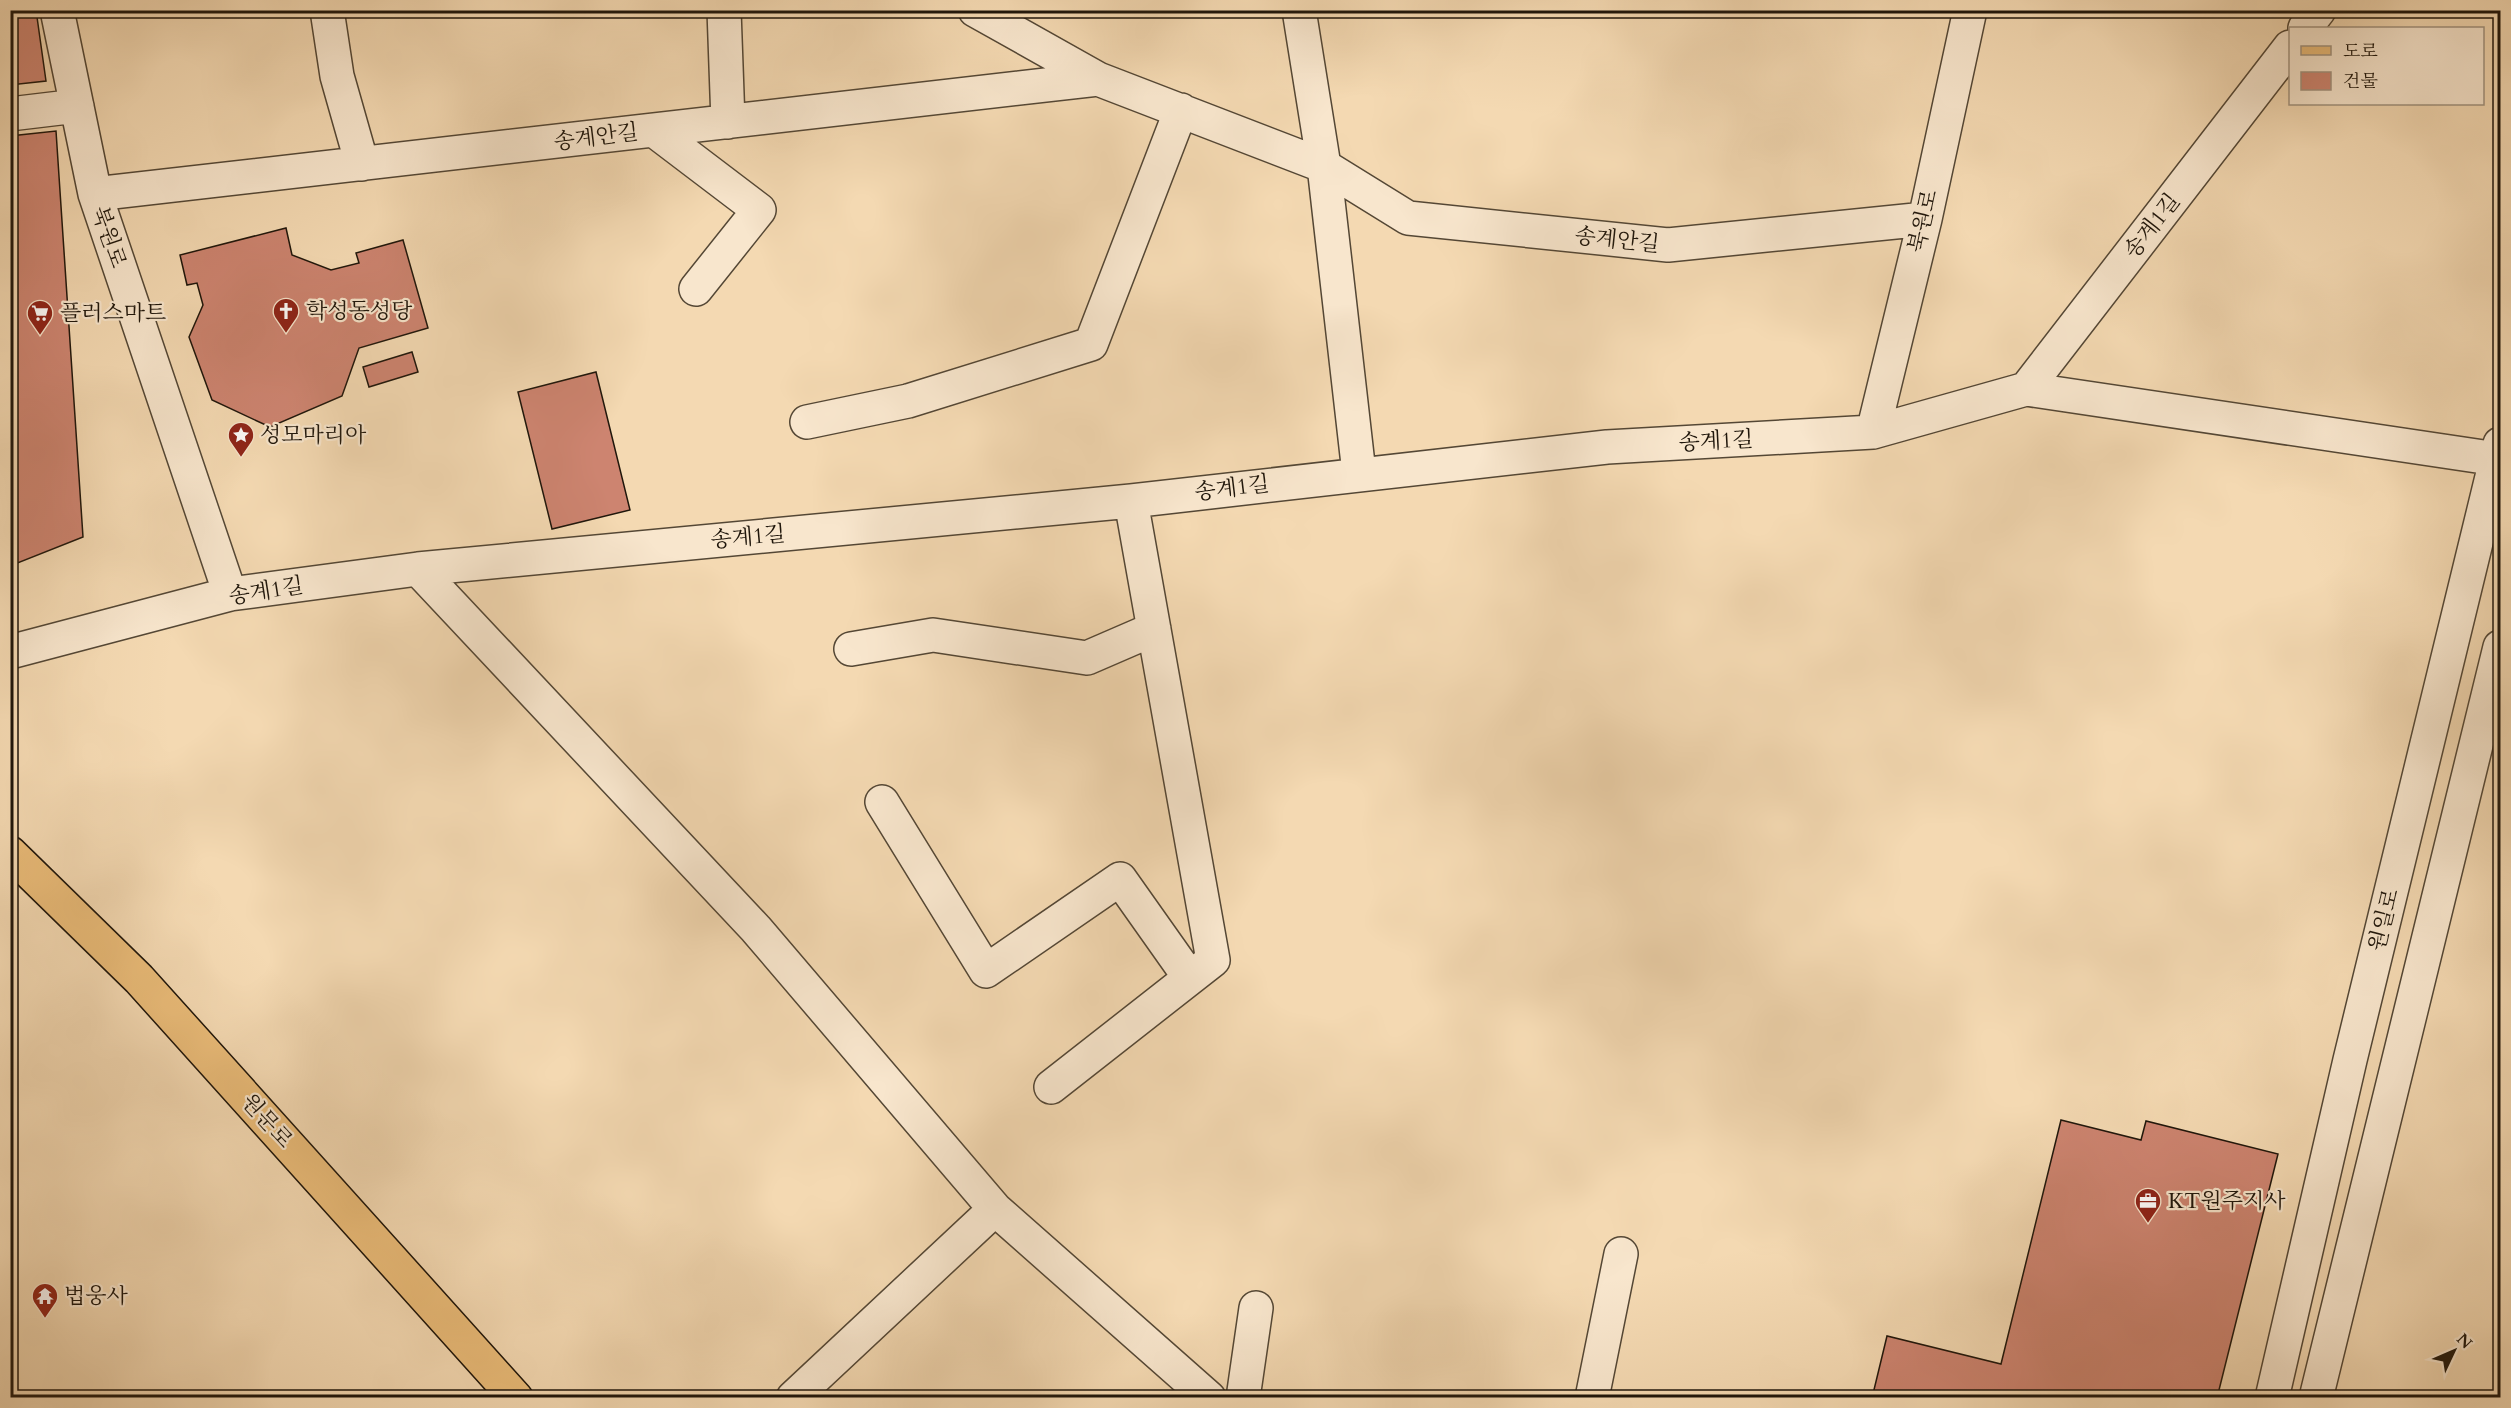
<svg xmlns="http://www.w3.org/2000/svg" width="2511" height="1408" font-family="Cardo,'Noto Serif KR',serif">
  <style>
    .building { fill: #cd8470; stroke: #1f160b; stroke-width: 1.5 }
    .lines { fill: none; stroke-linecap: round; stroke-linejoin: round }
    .minor-casing { stroke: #544735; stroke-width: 36 }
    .major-casing { stroke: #1f160b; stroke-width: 36 }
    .minor { stroke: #f8e6cd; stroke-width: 33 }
    .major { stroke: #eabc79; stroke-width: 33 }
    .labels { text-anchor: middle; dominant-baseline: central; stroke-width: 4.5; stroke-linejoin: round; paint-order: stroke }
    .street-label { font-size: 22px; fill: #1f160b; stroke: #f8e6cd }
    .poi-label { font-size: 22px; fill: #1f160b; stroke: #f8e6cd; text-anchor: start }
  </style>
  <rect width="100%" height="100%" fill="#f4d9b2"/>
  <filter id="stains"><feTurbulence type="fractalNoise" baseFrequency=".00333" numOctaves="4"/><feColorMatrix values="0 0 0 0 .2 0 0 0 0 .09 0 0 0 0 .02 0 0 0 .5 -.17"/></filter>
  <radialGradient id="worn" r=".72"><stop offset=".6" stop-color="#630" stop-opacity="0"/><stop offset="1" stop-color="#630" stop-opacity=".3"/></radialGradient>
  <path class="building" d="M10,10H36L46,81L10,85Z
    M56,131L83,537L10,566V136Z
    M286,228L292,255L331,270L359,263L356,253L403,240L428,328L359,348L342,396L270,427L212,400L189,337L203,305L197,283L187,285L180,255Z
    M412,352L418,372L369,387L363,367Z
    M596,372L630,510L552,529L518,392Z
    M2061,1120L2141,1140L2146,1121L2278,1154L2217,1398H1872L1887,1336L2001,1364Z"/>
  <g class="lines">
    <g class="minor-casing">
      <path id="minor" d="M57,10L95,194L230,594
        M327,10L337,76L362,164
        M724,10L728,122
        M975,10L1098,79L1324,166L1408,218L1668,245L1925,219
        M1299,10L1324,166L1359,473
        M2305,28L2319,10
        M10,114L77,106
        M655,131L759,210L696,289
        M95,194L1098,79
        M2026,389L2497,459
        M807,422L908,401L1091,344L1181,110
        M1873,432L1925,219L1970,10
        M418,569L756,929L995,1209L1209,1398
        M851,649L933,635L1087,658L1154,629
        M10,652L230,594L418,569L1131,501L1607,447L1873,432L2026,389L2290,47
        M882,802L986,971L1120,879L1190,978
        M1051,1087L1213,960L1131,501
        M793,1398L995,1209
        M1243,1398L1256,1308
        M1592,1398L1621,1254
        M2272,1398L2350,1060L2500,444
        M2316,1398L2500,647"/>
    </g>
    <g class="major-casing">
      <path id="major" d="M10,853L139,979L516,1398"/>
    </g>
    <use href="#minor" class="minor"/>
    <use href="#major" class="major"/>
  </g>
  <defs>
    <g id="church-pin" transform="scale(1.35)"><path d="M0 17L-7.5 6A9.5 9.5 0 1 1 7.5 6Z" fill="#8f2418" stroke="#f8e6cd"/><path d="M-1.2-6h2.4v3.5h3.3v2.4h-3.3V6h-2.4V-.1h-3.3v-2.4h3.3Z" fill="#fff"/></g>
    <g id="supermarket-pin" transform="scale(1.35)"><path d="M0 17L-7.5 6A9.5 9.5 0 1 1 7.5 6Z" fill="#8f2418" stroke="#f8e6cd"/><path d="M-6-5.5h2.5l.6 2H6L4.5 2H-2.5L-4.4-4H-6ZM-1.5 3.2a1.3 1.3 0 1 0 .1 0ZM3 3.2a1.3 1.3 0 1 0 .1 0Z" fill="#fff"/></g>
    <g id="sight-pin" transform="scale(1.35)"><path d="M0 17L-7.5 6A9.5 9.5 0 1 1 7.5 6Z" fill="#8f2418" stroke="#f8e6cd"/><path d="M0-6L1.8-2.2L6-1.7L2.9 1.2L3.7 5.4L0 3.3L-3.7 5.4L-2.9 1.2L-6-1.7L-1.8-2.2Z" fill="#fff"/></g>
    <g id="office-pin" transform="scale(1.35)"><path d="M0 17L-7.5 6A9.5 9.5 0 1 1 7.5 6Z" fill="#8f2418" stroke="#f8e6cd"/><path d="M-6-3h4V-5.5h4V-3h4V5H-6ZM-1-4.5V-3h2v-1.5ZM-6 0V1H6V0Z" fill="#fff"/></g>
    <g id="temple-pin" transform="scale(1.35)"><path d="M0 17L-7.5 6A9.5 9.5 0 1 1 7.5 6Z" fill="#8f2418" stroke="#f8e6cd"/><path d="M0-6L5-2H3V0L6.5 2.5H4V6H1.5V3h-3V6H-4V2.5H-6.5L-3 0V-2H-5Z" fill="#fff"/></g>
  </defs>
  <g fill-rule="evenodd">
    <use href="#church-pin" x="286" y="311"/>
    <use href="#supermarket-pin" x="40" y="313"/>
    <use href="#sight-pin" x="241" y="435"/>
    <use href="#office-pin" x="2148" y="1201"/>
    <use href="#temple-pin" x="45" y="1296"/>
  </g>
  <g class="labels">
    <g class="street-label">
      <text transform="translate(596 137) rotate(-7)">송계안길</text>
      <text transform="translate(1923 221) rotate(-77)">북원로</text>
      <text transform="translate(2152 226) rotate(-52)">송계1길</text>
      <text transform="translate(109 237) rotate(71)">북원로</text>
      <text transform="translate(1617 240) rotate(6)">송계안길</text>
      <text transform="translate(1716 441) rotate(-3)">송계1길</text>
      <text transform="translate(1232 488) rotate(-7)">송계1길</text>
      <text transform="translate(748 537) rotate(-5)">송계1길</text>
      <text transform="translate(266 591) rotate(-9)">송계1길</text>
      <text transform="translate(2384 920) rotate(-76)">원일로</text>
      <text transform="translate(267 1121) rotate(48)">원문로</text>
    </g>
    <g class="poi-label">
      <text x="306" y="311">학성동성당</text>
      <text x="60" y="313">플러스마트</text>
      <text x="260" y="435">성모마리아</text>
      <text x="2168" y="1201">KT원주지사</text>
      <text x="64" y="1296">법웅사</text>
    </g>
  </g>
  <rect width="2511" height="1408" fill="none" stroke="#f4d9b2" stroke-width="36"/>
  <rect x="12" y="12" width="2487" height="1384" fill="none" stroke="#1f160b" stroke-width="3"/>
  <rect x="18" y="18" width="2475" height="1372" fill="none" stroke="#1f160b" stroke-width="1.5"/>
  <rect x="2289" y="27" width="195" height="78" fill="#f8e6cd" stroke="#a1937f" stroke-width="1.5"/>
  <rect x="2301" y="46" width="30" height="9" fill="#eabc79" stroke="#a1937f" stroke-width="1.5"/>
  <text x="2343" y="57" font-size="18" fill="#1f160b">도로</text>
  <rect x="2301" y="72" width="30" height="18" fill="#cd8470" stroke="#a1937f" stroke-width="1.5"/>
  <text x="2343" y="87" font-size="18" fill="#1f160b">건물</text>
  <g transform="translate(2454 1351) rotate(46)" stroke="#f8e6cd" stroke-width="4.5" paint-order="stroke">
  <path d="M0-4.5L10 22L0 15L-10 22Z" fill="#1f160b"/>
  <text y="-9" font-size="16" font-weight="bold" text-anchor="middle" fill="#1f160b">N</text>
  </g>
  <rect width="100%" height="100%" filter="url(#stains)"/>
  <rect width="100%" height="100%" fill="url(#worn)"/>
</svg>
